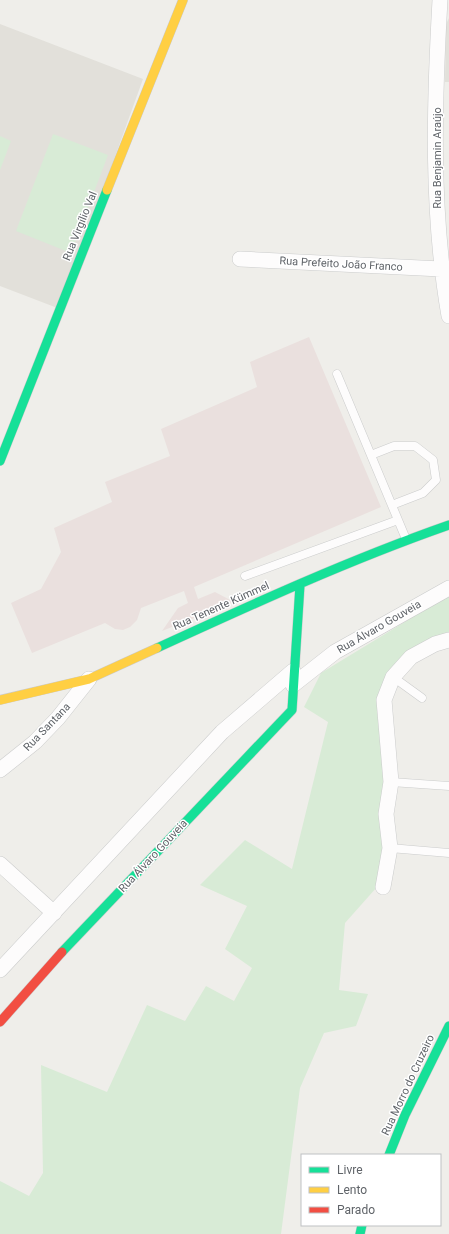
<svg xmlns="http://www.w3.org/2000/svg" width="449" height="1234" font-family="Roboto,sans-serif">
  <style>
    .education { fill: #e2e0da }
    .medical { fill: #eae0de }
    .green { fill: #d8ebd6 }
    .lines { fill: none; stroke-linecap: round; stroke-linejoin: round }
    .lane-casing { stroke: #cbcccc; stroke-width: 9 }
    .street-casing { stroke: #cbcccc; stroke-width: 16 }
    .fast-casing { stroke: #cacacb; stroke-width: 10 }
    .slow-casing { stroke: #cacacb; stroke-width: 10 }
    .jam-casing { stroke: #cacacb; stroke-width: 10 }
    .lane { stroke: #fdfcfc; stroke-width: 8 }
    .street { stroke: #fdfcfc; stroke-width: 15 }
    .fast { stroke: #16e098; stroke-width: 9 }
    .slow { stroke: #ffcf43; stroke-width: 9 }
    .jam { stroke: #f24e42; stroke-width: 9 }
    .labels { text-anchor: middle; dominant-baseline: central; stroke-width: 3; stroke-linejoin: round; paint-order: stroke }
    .street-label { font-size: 11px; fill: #5f6368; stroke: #fff }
  </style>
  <rect width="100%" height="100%" fill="#efeeea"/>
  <path class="education" d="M449,18V82H445L446,24Z
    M0,24L143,79L60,309L0,286Z"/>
  <path class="medical" d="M309,337L381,507L194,587L198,599L215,592L234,602L162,631L178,608L188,603L184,591L141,608L137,620L130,627L123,630L115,629L105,623L32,653L11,603L41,589L61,552L54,528L112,502L105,482L170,456L161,429L257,387L250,362Z"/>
  <path class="green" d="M53,134L108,155L71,253L16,231Z
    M0,136L11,141L0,170Z
    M449,595V636L390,672L383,847L377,887L345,923L339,990L368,994L356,1026L324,1033L300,1088L281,1234H0V1181L29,1196L43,1173L41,1065L107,1092L147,1005L185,1021L206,986L234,1001L252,968L225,949L247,906L200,885L245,840L292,869L328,722L304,707L321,673Z"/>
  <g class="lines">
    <g class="lane-casing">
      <path id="lane" d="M337,374L406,539
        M371,455L394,446H415L433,460L436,480L423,493L392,505
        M245,576L398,520
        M393,677L422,698
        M391,782L449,786
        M390,848L449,853"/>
    </g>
    <g class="street-casing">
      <path id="street" d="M440,0C434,105 431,212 449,316
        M240,259L441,269
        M293,685L335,652L449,588
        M0,770L35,742L58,718L89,679
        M0,864L54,913
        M383,887L390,848L386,814L391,782L384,700L393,677L411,657L435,644L449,640
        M0,970L222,732L293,671"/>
    </g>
    <g class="fast-casing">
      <path id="fast" d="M0,461L107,190
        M157,648C253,604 349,560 449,525
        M62,952L292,710L300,585
        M389,1155L405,1115L449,1026
        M360,1234L362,1225"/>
    </g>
    <g class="slow-casing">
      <path id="slow" d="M107,190L183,0
        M0,700L89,679L157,648"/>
    </g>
    <g class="jam-casing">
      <path id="jam" d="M0,1022L62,952"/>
    </g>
    <use href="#lane" class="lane"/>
    <use href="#street" class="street"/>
    <use href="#fast" class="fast"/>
    <use href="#slow" class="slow"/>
    <use href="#jam" class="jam"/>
  </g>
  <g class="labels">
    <g class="street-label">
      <text transform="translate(437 158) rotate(-90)">Rua Benjamin Araújo</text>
      <text transform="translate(80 226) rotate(-68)">Rua Virgílio Val</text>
      <text transform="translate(341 264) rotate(3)">Rua Prefeito João Franco</text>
      <text transform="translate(221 606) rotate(-24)">Rua Tenente Kümmel</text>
      <text transform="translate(379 627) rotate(-30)">Rua Álvaro Gouveia</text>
      <text transform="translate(47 727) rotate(-46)">Rua Santana</text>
      <text transform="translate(153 856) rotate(-47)">Rua Álvaro Gouveia</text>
      <text transform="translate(408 1085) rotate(-65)">Rua Morro do Cruzeiro</text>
    </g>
  </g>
  <rect x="301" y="1154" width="140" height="72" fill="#ffffff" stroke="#bfc1c3"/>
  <rect x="309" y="1167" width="20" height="6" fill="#16e098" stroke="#bfc1c3"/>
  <text x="337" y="1174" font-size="12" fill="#5f6368">Livre</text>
  <rect x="309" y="1187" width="20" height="6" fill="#ffcf43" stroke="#bfc1c3"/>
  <text x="337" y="1194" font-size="12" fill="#5f6368">Lento</text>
  <rect x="309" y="1207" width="20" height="6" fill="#f24e42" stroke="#bfc1c3"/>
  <text x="337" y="1214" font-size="12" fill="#5f6368">Parado</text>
</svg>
